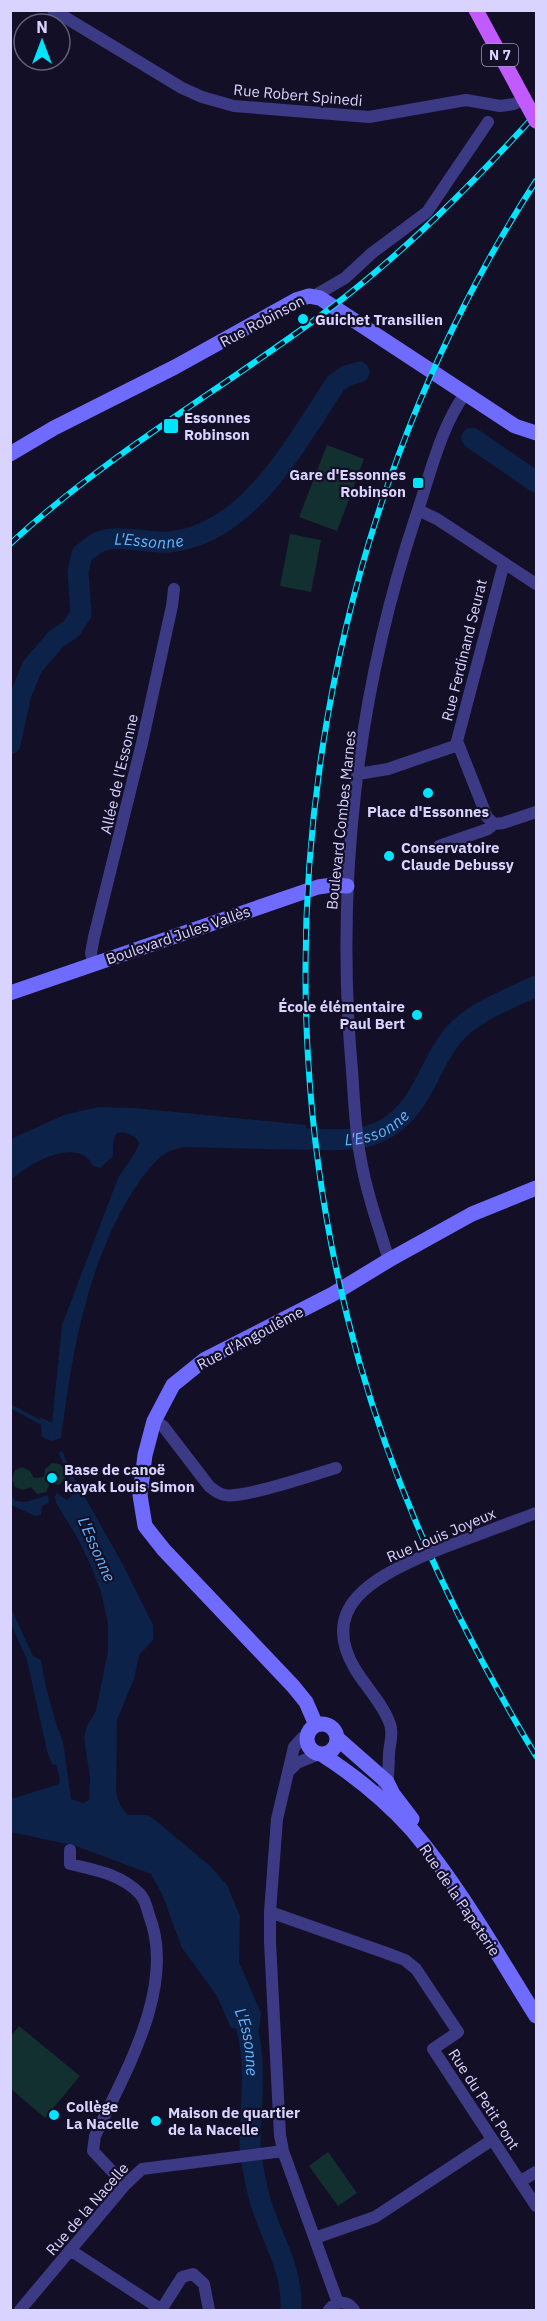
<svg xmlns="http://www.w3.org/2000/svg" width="547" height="2321" font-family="'IBM Plex Sans',sans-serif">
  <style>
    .green { fill: #12302f }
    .water { fill: #0c2248 }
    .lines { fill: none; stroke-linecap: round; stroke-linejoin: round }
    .stream { stroke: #0c2248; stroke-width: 4 }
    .river { stroke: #0c2248; stroke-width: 21 }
    .street { stroke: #3d3a85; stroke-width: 12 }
    .secondary { stroke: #6f6bff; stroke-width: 15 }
    .primary { stroke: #c25bff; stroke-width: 15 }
    .rail-casing { stroke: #00e5ff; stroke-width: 6 }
    .rail { stroke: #130f26; stroke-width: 4; stroke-dasharray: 11; stroke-linecap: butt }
    .street-bridge { stroke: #3d3a85; stroke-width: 12 }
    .primary-bridge { stroke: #c25bff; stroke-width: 15 }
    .poi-dot { fill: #00e5ff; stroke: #130f26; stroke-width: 2 }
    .labels { text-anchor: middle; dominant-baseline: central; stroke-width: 4.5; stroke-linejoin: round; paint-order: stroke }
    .shield { fill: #130f26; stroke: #9e99be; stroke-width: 1.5 }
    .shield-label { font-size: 14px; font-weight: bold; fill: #d9d4ff }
    .street-label { font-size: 15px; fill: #d9d4ff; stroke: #130f26 }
    .poi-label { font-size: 15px; font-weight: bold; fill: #d9d4ff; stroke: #130f26; text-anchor: start }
    .water-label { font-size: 16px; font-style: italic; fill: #62b6ff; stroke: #130f26 }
  </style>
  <rect width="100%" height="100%" fill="#130f26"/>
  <path class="green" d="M327,445L364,459L337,531L299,517Z
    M290,534L321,540L311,592L280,586Z
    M52,1463L60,1464L66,1471L65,1479L59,1485L50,1483L46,1492L37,1494L31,1487L23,1490L15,1487L12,1479L15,1470L22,1467L30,1471L34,1478L44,1477L45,1469Z
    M19,2026L80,2076L45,2118L11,2089V2036Z
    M328,2152L357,2193L338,2206L309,2166Z"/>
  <path class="water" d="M98,1107L135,1108L306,1125L309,1150L183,1147C178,1149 171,1150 166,1153C152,1162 140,1180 131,1194C86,1269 72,1353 61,1438L51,1441L42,1437L40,1417L52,1423L62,1325L118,1178C124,1168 137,1153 139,1143L135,1137C112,1125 113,1138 113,1156L100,1168L93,1166C79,1135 27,1164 11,1180V1139L64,1115Z
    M72,1474L122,1563L153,1625V1640L139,1655L134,1679L117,1720L116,1793L121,1807L128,1815H147L154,1819L209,1865L227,1885L240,1916L239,1962L261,2013L259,2030L231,2028L217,1996L182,1948L162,1894L151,1874L76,1846L11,1832V1799L59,1784L60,1779L56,1765L52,1764L47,1751L27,1660L11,1624L10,1606L33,1656L41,1660L46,1688L57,1726L63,1741L71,1799L83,1803L89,1800L90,1778L84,1738L87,1726L96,1711L108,1651V1624L101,1592L91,1566L77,1537L56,1503L55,1496L57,1493L67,1500L73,1494L69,1476Z
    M10,1493L15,1501L26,1502L48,1495L49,1503L42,1506L41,1515L35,1516L11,1505Z"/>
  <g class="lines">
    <path class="stream" d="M10,1406L44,1424
      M61,1453L72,1480"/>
    <g class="river">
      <path d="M472,438L536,482"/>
      <path id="s1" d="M10,744L21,694L32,667L56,639L71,629L81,614L78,572L82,554C87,551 92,546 97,543C115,533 148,544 169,542C250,534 296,442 336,383L346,376L359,372"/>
      <path id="s2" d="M279,1137C342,1140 389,1152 423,1087C434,1067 443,1044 460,1028C481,1009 511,998 536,986"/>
      <path id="s3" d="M236,2002C260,2041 251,2099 250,2142C250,2157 254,2173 257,2188C266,2232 293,2263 291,2310"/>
    </g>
    <path class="street" d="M53,10L182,88L202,97L234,106L369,117L466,100L500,106L514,104L524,99
      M314,296L345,278L372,253L427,212L488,122
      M418,510L437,519L536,584
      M358,774L388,769L458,745
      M494,824L487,817L457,741L504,563
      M494,824L503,823L536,812
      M439,846L488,829L494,824
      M93,964L91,953L94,937L142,743L172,606L174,589
      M389,1260C378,1225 366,1191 360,1155C355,1127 354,1098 352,1070C335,883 357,693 416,516C429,478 441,426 465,394
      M154,1421L163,1426L209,1486C214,1490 218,1494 225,1495C243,1499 315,1474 336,1468
      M440,1549L536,1513
      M308,1736L302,1738L294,1747L277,1819L270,1912V1942L280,2135L283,2151L338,2303
      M290,1770L297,1763L319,1754
      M384,1787C390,1777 388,1766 389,1755C389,1744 394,1735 390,1724C383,1704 366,1687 355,1669C318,1607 374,1578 423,1556
      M70,1850V1864C95,1870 121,1874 140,1894C145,1899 147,1908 149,1915C177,1986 125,2072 95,2136L93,2151L125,2185
      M270,1912L389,1954L405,1960L416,1969L458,2032L433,2049L536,2206
      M521,2181L536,2172
      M315,2238L375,2217L492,2140
      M70,2250L162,2310
      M20,2310L125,2185L142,2169L283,2151
      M161,2310L182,2277L193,2274L204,2284L209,2310
      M329,2310C336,2300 347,2300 354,2310"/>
    <path class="secondary" d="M10,454L54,428L175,367L296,300L309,296L320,298L515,426L536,433
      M10,993L318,887L332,885L347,886
      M307 1739a15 15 0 1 1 30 0a15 15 0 1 1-30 0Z
      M316,1725L306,1702L293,1686L164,1550L145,1526L140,1495L145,1455L154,1421L173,1385L204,1360L333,1294L389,1260L472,1214L536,1188
      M337,1738L387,1782L393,1794L412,1819
      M321,1754C354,1775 386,1801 412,1830C460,1887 497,1954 536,2016"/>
    <path class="primary" d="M476,10L524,99"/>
    <g class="rail-casing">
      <path id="rail" d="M536,181C313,525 247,966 359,1361C399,1501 461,1632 536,1756
        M10,544C108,453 226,387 332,307C407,250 473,183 536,114"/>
    </g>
    <use href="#rail" class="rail"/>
    <path class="street-bridge" d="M423,1556L440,1549"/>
    <path class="primary-bridge" d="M524,99L536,121"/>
  </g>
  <g class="poi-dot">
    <circle cx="303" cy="319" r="6"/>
    <rect x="163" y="418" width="16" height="16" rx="3"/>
    <rect x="412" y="477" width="12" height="12" rx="3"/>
    <circle cx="428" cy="793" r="6"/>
    <circle cx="389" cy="856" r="6"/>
    <circle cx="417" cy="1015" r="6"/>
    <circle cx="52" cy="1478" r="6"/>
    <circle cx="54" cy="2115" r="6"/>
    <circle cx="156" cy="2121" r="6"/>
  </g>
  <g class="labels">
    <rect class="shield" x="482" y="44" width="36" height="22" rx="4.5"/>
    <g class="shield-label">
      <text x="500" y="55">N 7</text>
    </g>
    <g class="street-label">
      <text transform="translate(298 95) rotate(5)">Rue Robert Spinedi</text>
      <text transform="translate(262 321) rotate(-28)">Rue Robinson</text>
      <text transform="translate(464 650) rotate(-76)">Rue Ferdinand Seurat</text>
      <text transform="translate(119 774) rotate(-77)">Allée de l'Essonne</text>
      <text transform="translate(341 820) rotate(-84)">Boulevard Combes Marnes</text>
      <text transform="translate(178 935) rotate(-19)">Boulevard Jules Vallès</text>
      <text transform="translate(250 1338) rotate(-28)">Rue d'Angoulême</text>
      <text transform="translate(441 1535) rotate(-23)">Rue Louis Joyeux</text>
      <text transform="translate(460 1900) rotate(56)">Rue de la Papeterie</text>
      <text transform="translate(484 2099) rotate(57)">Rue du Petit Pont</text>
      <text transform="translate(87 2209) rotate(-49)">Rue de la Nacelle</text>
    </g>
    <g class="poi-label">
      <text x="315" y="319">Guichet Transilien</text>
      <text x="184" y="417">Essonnes<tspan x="184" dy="17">Robinson</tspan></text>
      <text x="406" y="474" text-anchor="end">Gare d'Essonnes<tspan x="406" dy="17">Robinson</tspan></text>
      <text x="428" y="811" text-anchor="middle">Place d'Essonnes</text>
      <text x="401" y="847">Conservatoire<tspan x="401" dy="17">Claude Debussy</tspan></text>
      <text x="405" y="1006" text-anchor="end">École élémentaire<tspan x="405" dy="17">Paul Bert</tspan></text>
      <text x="64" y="1469">Base de canoë<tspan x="64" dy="17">kayak Louis Simon</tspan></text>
      <text x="66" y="2106">Collège<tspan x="66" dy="17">La Nacelle</tspan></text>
      <text x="168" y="2112">Maison de quartier<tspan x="168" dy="17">de la Nacelle</tspan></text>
    </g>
    <g class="water-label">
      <text stroke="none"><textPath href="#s1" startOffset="285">L'Essonne</textPath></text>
      <text stroke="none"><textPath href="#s2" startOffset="100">L'Essonne</textPath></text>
      <text transform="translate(97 1549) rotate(66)">L'Essonne</text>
      <text stroke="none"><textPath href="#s3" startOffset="42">L'Essonne</textPath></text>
    </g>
  </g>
  <rect width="547" height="2321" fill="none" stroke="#d9d4ff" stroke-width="24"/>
  <g transform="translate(42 42)"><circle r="28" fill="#130f26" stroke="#625e7d" stroke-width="1.5"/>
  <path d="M0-4.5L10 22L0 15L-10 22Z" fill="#00e5ff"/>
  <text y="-9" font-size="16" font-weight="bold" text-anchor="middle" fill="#d9d4ff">N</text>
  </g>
</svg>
